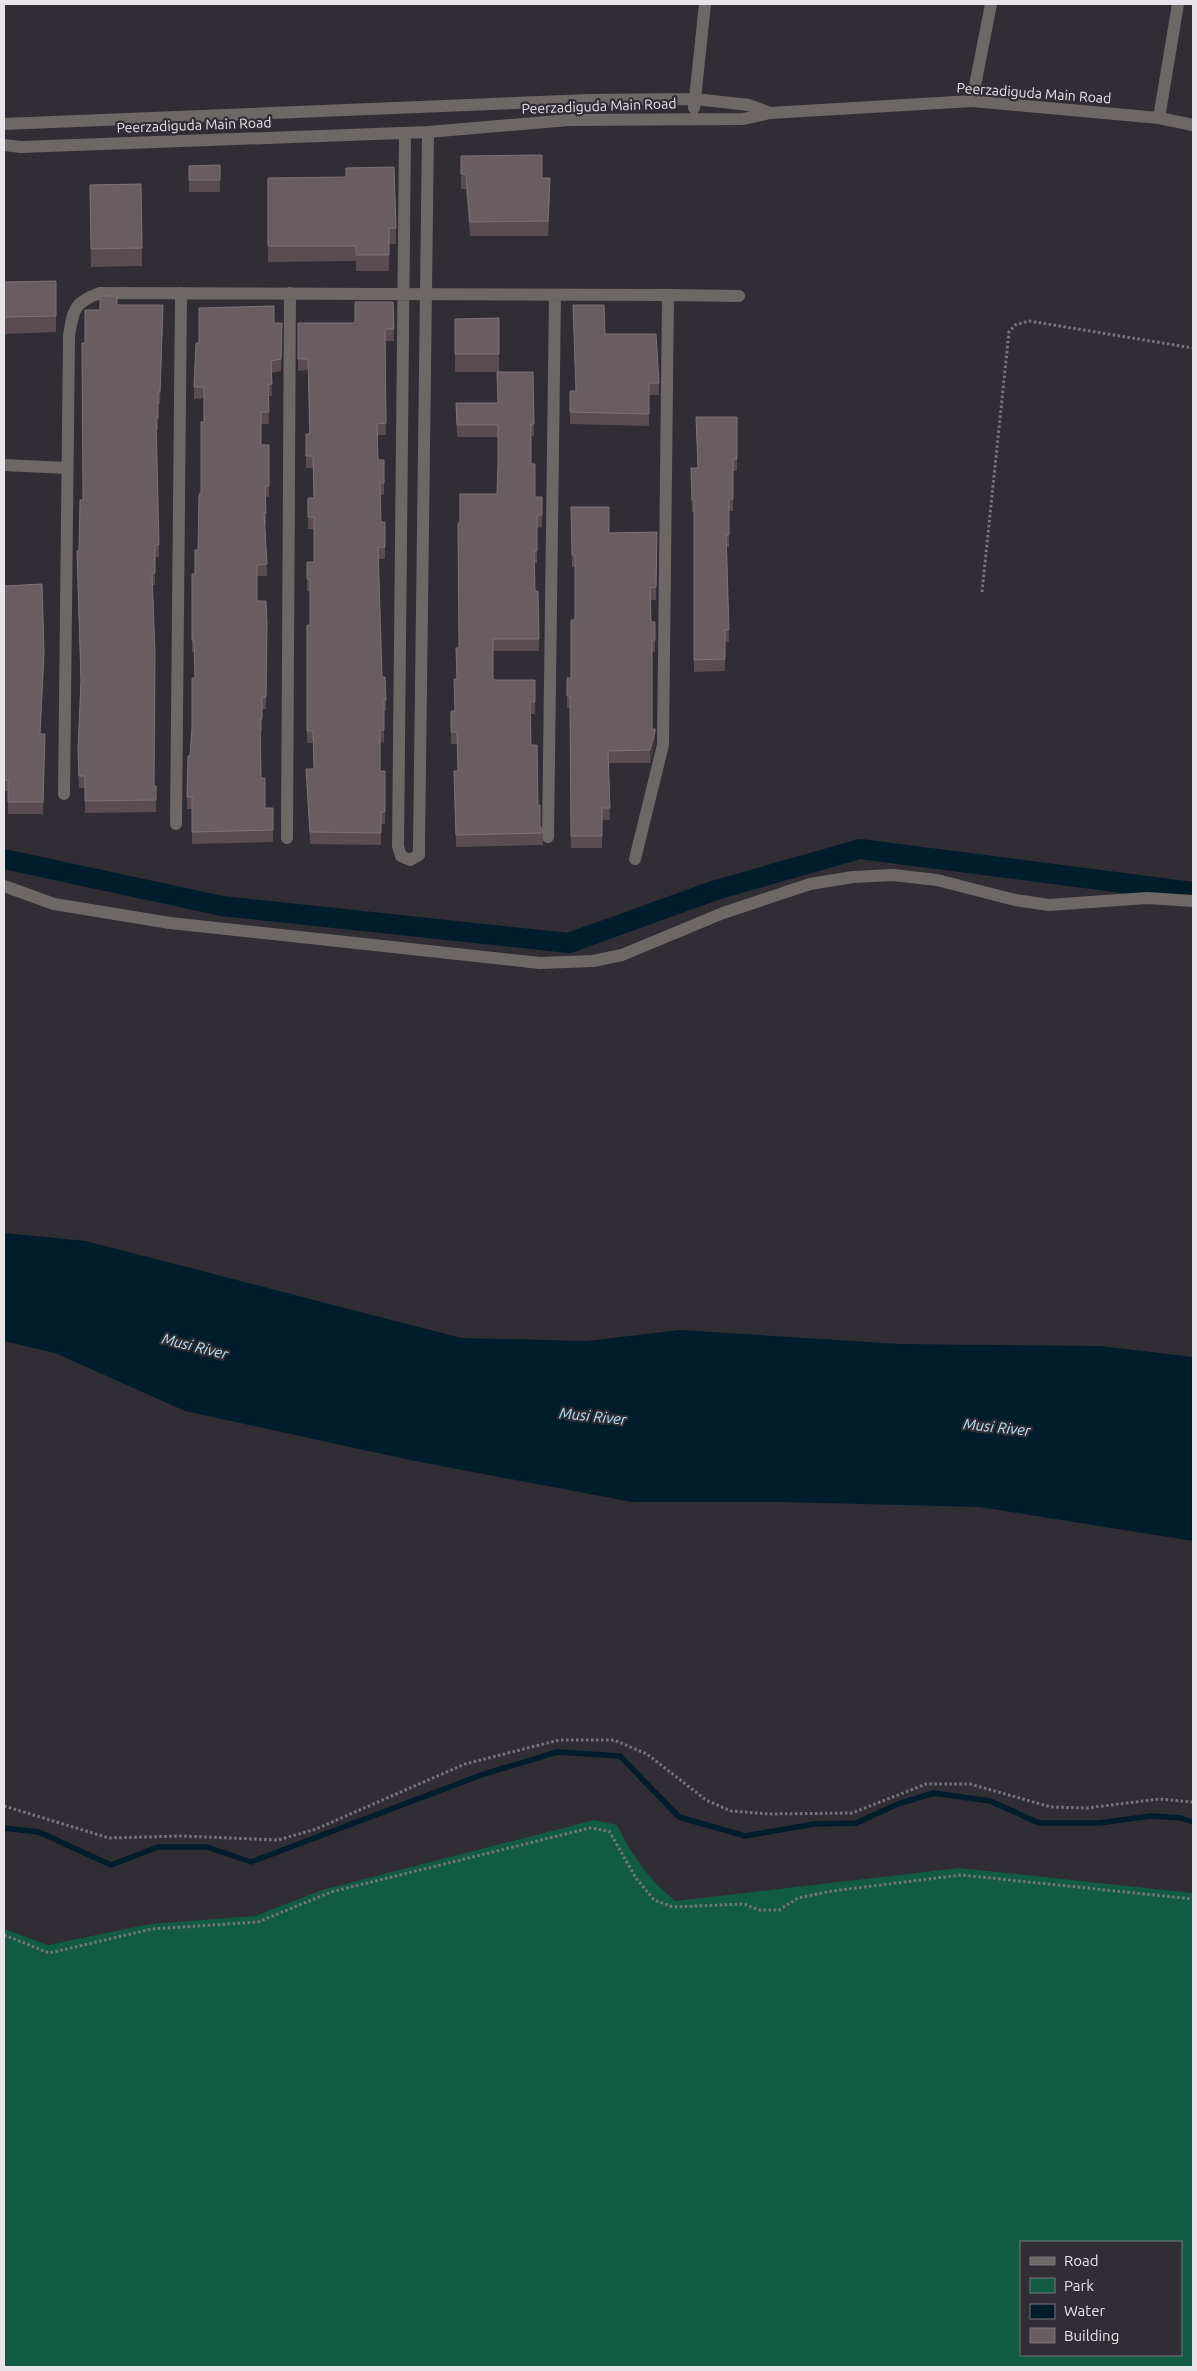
<svg xmlns="http://www.w3.org/2000/svg" width="1197" height="2371" font-family="Ubuntu,sans-serif">
  <style>
    .green { fill: #105b42; fill-rule: evenodd }
    .water { fill: #001d2b }
    .lines { fill: none; stroke-linecap: round; stroke-linejoin: round }
    .stream { stroke: #001d2b; stroke-width: 5.5 }
    .canal { stroke: #001d2b; stroke-width: 20 }
    .path { stroke: #78747c; stroke-width: 3; stroke-dasharray: 2.5 2.5; stroke-linecap: butt }
    .minor { stroke: #6d6766; stroke-width: 12 }
    .wall { fill: #594d51 }
    .shaded-wall { fill: #423a3f }
    .building { fill: #685e62; stroke: #7c7377 }
    .labels { text-anchor: middle; dominant-baseline: central; stroke-width: 4.5; stroke-linejoin: round; paint-order: stroke }
    .street-label { font-size: 14px; fill: #e7e4ea; stroke: #312d35 }
    .water-label { font-size: 15px; font-style: italic; fill: #b4e3fa; stroke: #312d35 }
  </style>
  <rect width="100%" height="100%" fill="#312d35"/>
  <path class="green" d="M594,1820L617,1825C633,1857 648,1878 675,1901L959,1868L1193,1893V2367H4V1929L48,1945L150,1924L255,1916L322,1890ZM1021,2242H1181V2355H1021Z"/>
  <path class="water" d="M4,1233L86,1241L461,1338L587,1341L680,1330L900,1344L1100,1346L1193,1357V1541L980,1507L783,1502H632L410,1460L185,1411L55,1353L4,1341Z"/>
  <g class="lines">
    <path class="stream" d="M4,1828L39,1832L111,1865L158,1847H207L251,1862L484,1774L557,1752L620,1756L679,1817L745,1836L814,1824L856,1823L898,1804L934,1793L990,1801L1039,1823H1099L1151,1816L1181,1818L1193,1822"/>
    <path class="canal" d="M4,859L222,906L569,943L716,890L860,849L1193,892"/>
    <path class="path" d="M982,592L1009,332L1015,325L1029,321L1193,348
      M4,1806L109,1838L182,1836L278,1840L316,1829L465,1764L559,1740H614L647,1754L706,1800L731,1811L769,1814L852,1813L926,1784H970L1051,1807L1087,1808L1159,1799L1193,1802
      M4,1935L49,1953L152,1929L258,1922L331,1892L590,1828L609,1831L636,1878L654,1900L673,1907L744,1904L759,1910H779L798,1898L832,1891L961,1875L1193,1899"/>
    <path class="minor" d="M972,101L991,4
      M694,108L705,4
      M1159,118L1178,4
      M4,124L588,100L695,99L749,105L770,113
      M405,133L398,846L401,856L410,860L419,855V846L428,132
      M4,145L21,147L428,132L569,120L743,119L770,113L972,101L1159,118L1193,125
      M668,295L739,296
      M4,465L66,468
      M64,794L69,336C73,310 74,302 100,293L668,295L663,745L635,859
      M176,824L181,293
      M548,837L555,295
      M287,838L290,293
      M4,886L54,904L170,923L540,963L593,961L622,955L723,913L810,884L853,877L893,875L937,880L1015,900L1049,905L1147,898L1193,901"/>
  </g>
  <path class="wall" d="M461,156L542,178L550,193L548,236H470L466,189H461Z
    M220,165V192H189V166Z
    M268,178L396,228V244H389V271H356V261L268,262Z
    M141,184L142,266L91,267L90,185Z
    M56,281V332L4,334V282Z
    M393,302L394,341H385L386,435H378V460H384V495H380L381,522L385,547V559H378L382,677L386,700V711H384V742H380V771L385,798V824H381V845L310,844L306,769H314L313,743H307V637L310,625V591H307V562H314V529H308V498H314L313,468H306V434H309L308,370L298,371V323H355Z
    M117,305L163,317L160,404H158V430H156L159,557H155V585H152L154,786H156V812L85,813V788H79L78,762L81,685L77,563V551H79L83,500L85,343L100,310Z
    M499,318V372H455V319Z
    M274,323H282L281,371L271,373L272,396H268L269,424H261V445H269V497H266V525H265L267,576H257V601L267,624L266,709H262V731H260L261,778L265,808H273V842L192,844V809H187L188,756H190L195,678L194,652H192V574H195L198,550L204,422V398L194,399V387Z
    M605,334L659,383V395H649V426L570,424V391H575Z
    M533,372L534,436H531V464L535,497H542V527L537,528V563H534L535,591H538L539,651H493V678L494,680H535V714H530L531,745L540,826L543,833V845L456,847L454,783L458,771L457,744H451V711H455L459,648L460,523L497,494L498,467V437H457L456,403H498Z
    M696,417H737V471H733V511H729V547H727L729,642H725V671L694,672V512H692L691,468H698Z
    M571,507L609,533L657,532L656,600H650L651,622H655V652H652V729H655V744L650,763H608L610,820H602V848H571L570,708H567V690L571,678L575,620V567H572Z
    M4,586L44,663L40,734H45L43,814H8V791H4Z"/>
  <path class="shaded-wall" d="M44,652V663L40,746V734Z
    M655,732V744L650,763V750Z"/>
  <path class="building" d="M542,155V178H550L548,221L470,222L466,174H461V156Z
    M220,165V180H189V166Z
    M394,167L396,228H389V255H356V246H268V178L346,177V168Z
    M141,184L142,248L91,249L90,185Z
    M56,281V316L4,317V282Z
    M100,296H117V305H163L160,392H158V418H156L159,545H155V573H152L155,653L154,786H156V800L85,801V776H79L78,750L81,680L77,551H79L80,500H83L82,343H85V310H100Z
    M355,302H393L394,329H385L386,423L377,424L378,460H384V483H380L381,522H385V547H378L382,677H385L386,700H384V730H380V771H385V812H381V833L310,832L306,769H314L313,731H307V625H310V579H307V562H314V517H308V498H314L313,456H306V434H310L308,359H298V323H355Z
    M573,305H604L605,334H656L659,383H649V414L570,412V391H576Z
    M274,306V323H282L281,359L271,361L272,384H268L269,412H261V445H269V486H265L266,513H264L267,564L257,565V601H266L267,624L266,697H262V719H260L261,778H265V808H273V830L192,832V797H187L188,756H190L192,728V678H195L194,640H192V574H195V550H198L199,494H201V422H204V387H194L196,343H199V308Z
    M499,318V354H455V319Z
    M497,372H533L534,424H531V464H535V497H542V515H537V551H534L535,591H538L539,639H493V678L494,680H535V702H530L531,745H537L538,805H540V825L543,833L456,835L454,771H458L457,732H451V711H455L454,679H457L456,648H459L458,523H460V494H497L498,464V425H457L456,403H498Z
    M696,417H737V459H733V499H729V535H726L729,630H725V659L694,660V500H692L691,468H698Z
    M571,507H609V533L657,532L656,587L650,588L651,622H655V640H652V729H655V732L650,750L608,751L610,808H602V836H571L570,696H567V678H571V620H575V555H572Z
    M42,584L44,652L40,734H45L43,802H8V780H4V586Z"/>
  <g class="labels">
    <g class="street-label">
      <text transform="translate(1034 93) rotate(4)">Peerzadiguda Main Road</text>
      <text transform="translate(599 106) rotate(-2)">Peerzadiguda Main Road</text>
      <text transform="translate(194 125) rotate(-2)">Peerzadiguda Main Road</text>
    </g>
    <g class="water-label">
      <text transform="translate(195 1346) rotate(14)">Musi River</text>
      <text transform="translate(593 1416) rotate(6)">Musi River</text>
      <text transform="translate(997 1427) rotate(6)">Musi River</text>
    </g>
  </g>
  <rect width="1197" height="2371" fill="none" stroke="#e7e4ea" stroke-width="10"/>
  <rect x="1020" y="2241" width="162" height="115" fill="#312d35" stroke="#7a767d"/>
  <rect x="1030" y="2257" width="25" height="8" fill="#6d6766" stroke="#7a767d"/>
  <text x="1064" y="2266" font-size="15" fill="#e7e4ea">Road</text>
  <rect x="1030" y="2278" width="25" height="15" fill="#105b42" stroke="#7a767d"/>
  <text x="1064" y="2291" font-size="15" fill="#e7e4ea">Park</text>
  <rect x="1030" y="2304" width="25" height="15" fill="#001d2b" stroke="#7a767d"/>
  <text x="1064" y="2316" font-size="15" fill="#e7e4ea">Water</text>
  <rect x="1030" y="2328" width="25" height="15" fill="#685e62" stroke="#7a767d"/>
  <text x="1064" y="2341" font-size="15" fill="#e7e4ea">Building</text>
</svg>
